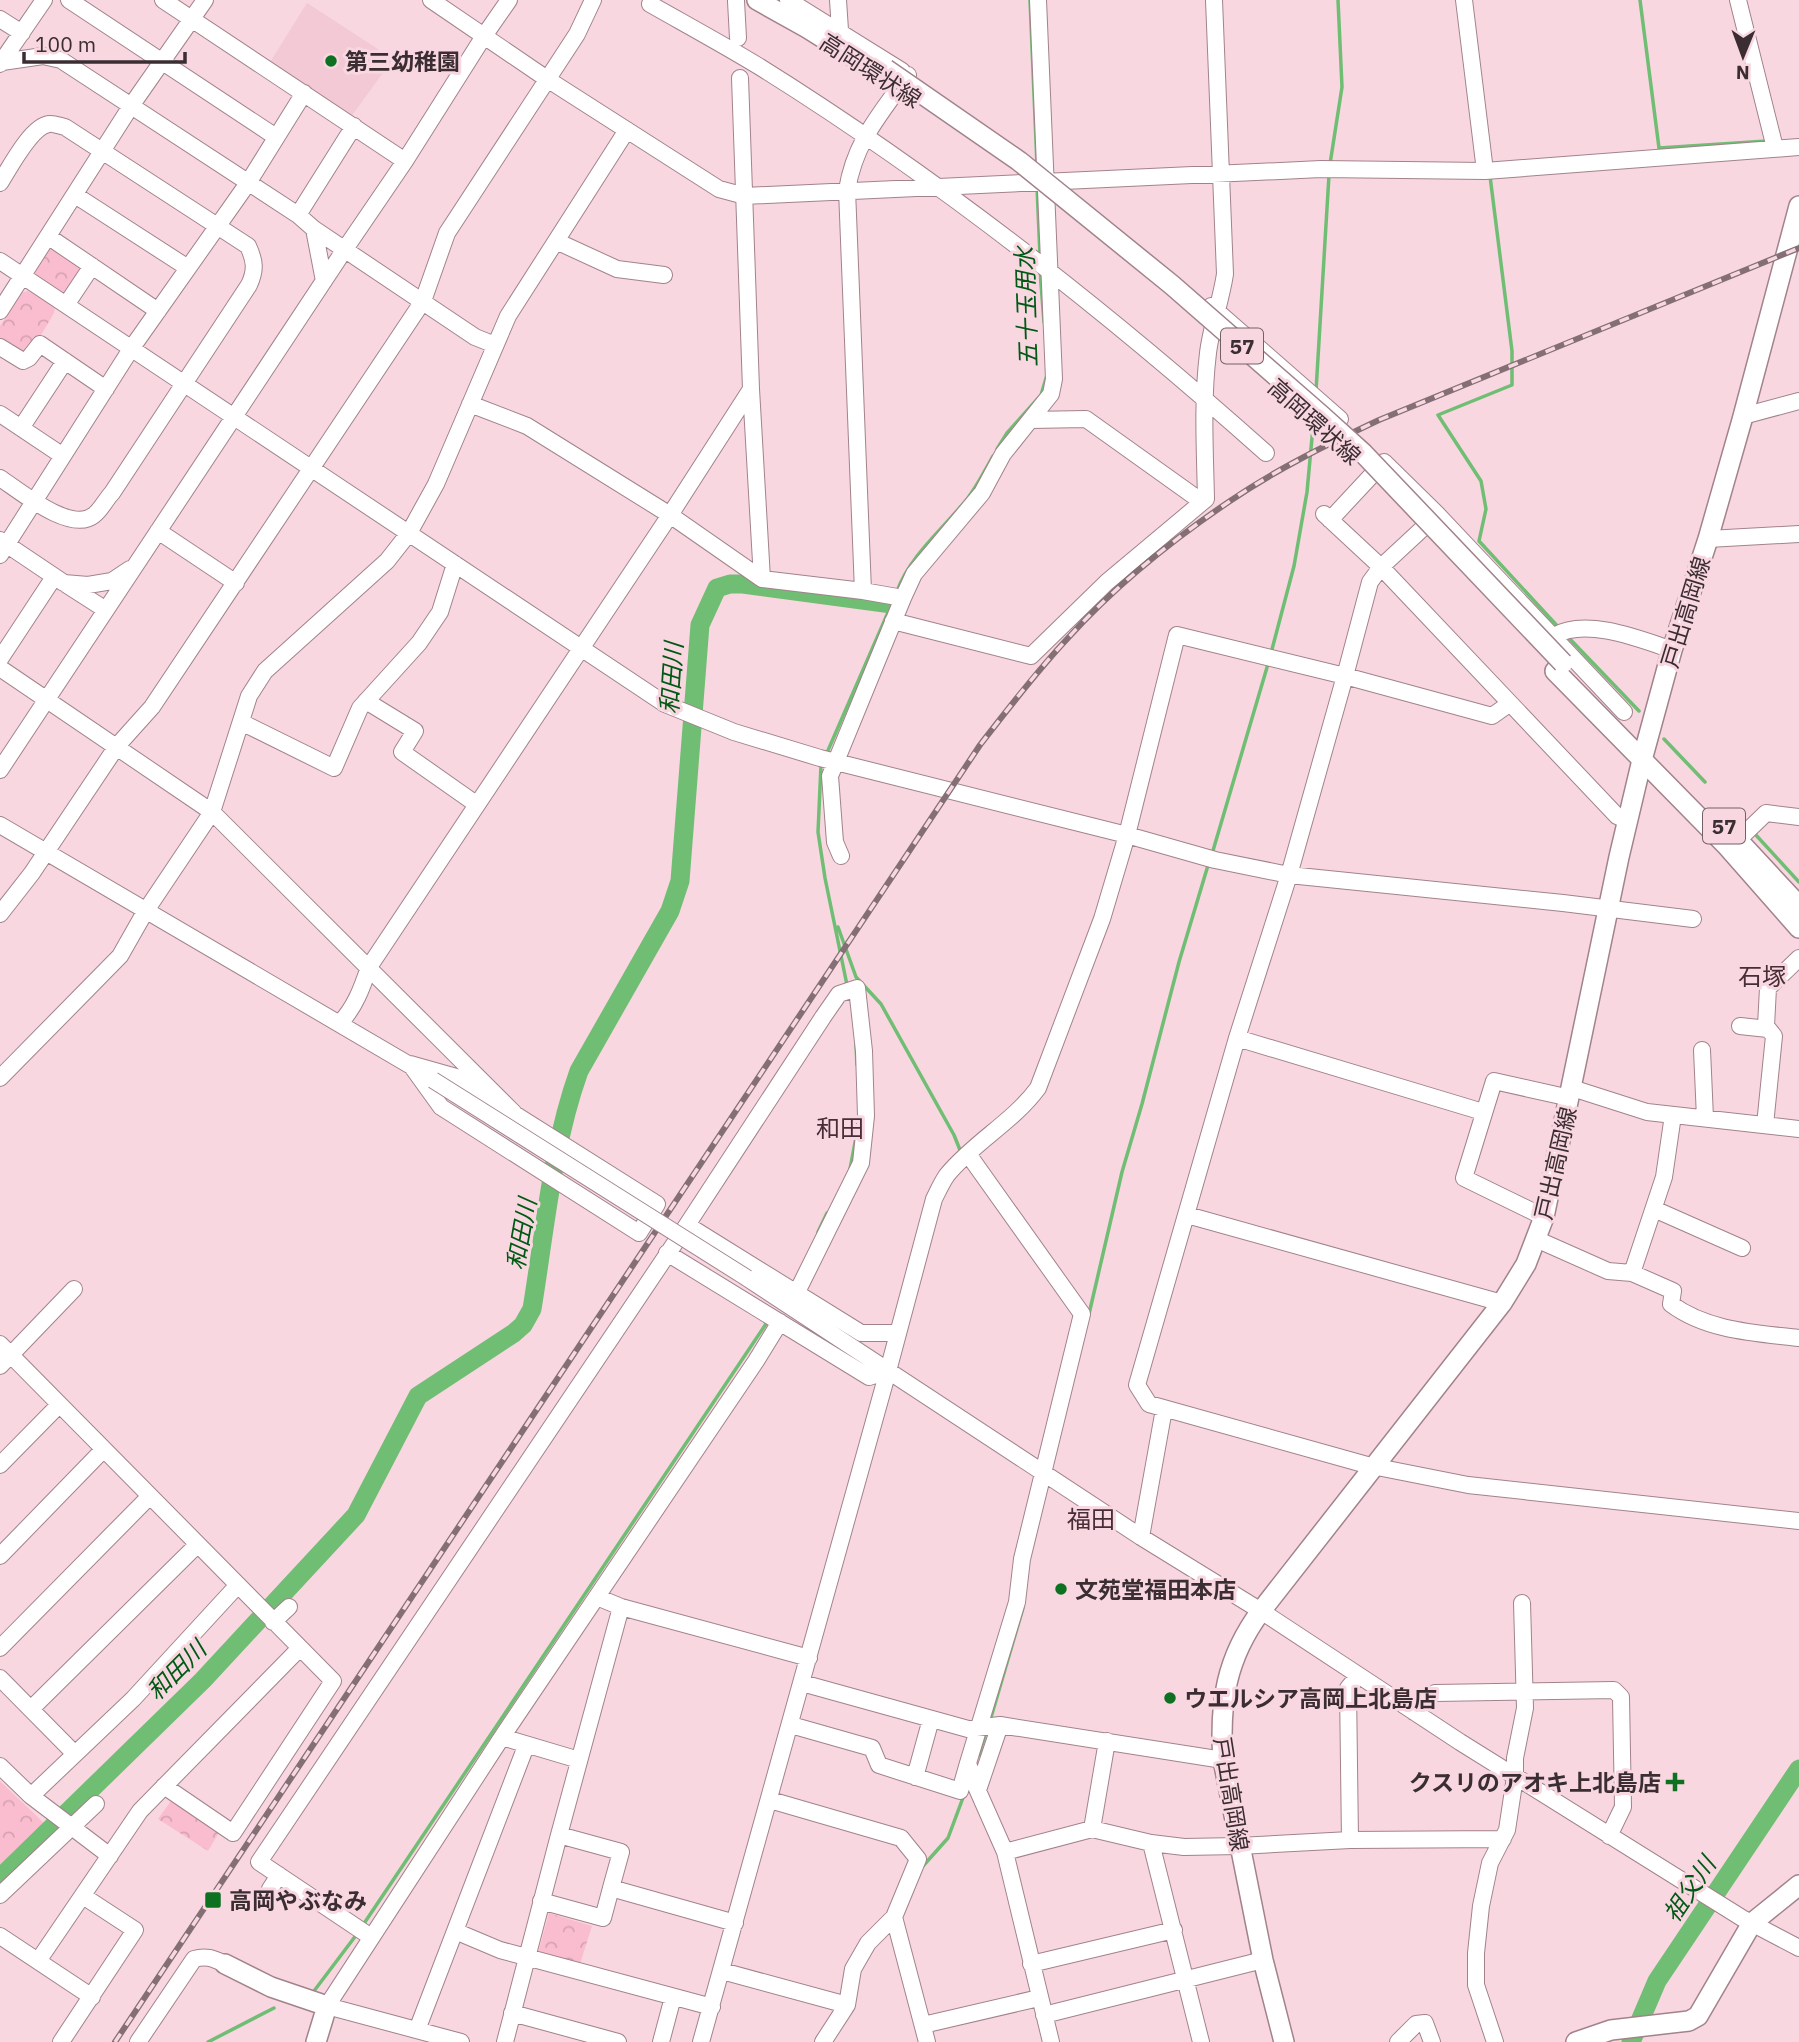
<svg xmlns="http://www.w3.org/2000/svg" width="1799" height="2042" font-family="'IBM Plex Sans','Noto Sans JP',sans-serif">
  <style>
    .built { fill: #f2c9d5 }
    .park { fill: url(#park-crowns) }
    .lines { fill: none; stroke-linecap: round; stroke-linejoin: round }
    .stream { stroke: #70bd74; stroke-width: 3.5 }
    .river { stroke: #70bd74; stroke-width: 19 }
    .minor-casing { stroke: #a2838b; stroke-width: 18 }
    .major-casing { stroke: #a2838b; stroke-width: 22 }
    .minor { stroke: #fff; stroke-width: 16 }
    .major { stroke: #fff; stroke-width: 19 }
    .rail-casing { stroke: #846f75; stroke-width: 6 }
    .rail { stroke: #f8d7e0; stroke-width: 3.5; stroke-dasharray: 10; stroke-linecap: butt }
    .minor-bridge-casing { stroke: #a2838b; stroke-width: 18; stroke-linecap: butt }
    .major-bridge-casing { stroke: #a2838b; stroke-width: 22; stroke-linecap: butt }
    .minor-bridge { stroke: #fff; stroke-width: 16 }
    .major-bridge { stroke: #fff; stroke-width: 19 }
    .poi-dot { fill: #0e7121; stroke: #f8d7e0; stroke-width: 2.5 }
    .labels { text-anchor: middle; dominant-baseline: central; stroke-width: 6; stroke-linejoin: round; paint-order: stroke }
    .shield { fill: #f8d7e0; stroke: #746166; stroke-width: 2 }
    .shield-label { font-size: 21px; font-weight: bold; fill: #3b2e32 }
    .poi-label { font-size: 23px; font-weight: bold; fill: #3b2e32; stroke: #f8d7e0; text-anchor: start }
    .street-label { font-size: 23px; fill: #3b2e32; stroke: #f8d7e0 }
    .water-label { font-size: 24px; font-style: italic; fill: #005914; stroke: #f8d7e0 }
    .neighbourhood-label { font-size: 24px; fill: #472d35; stroke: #f8d7e0 }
  </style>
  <defs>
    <pattern id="park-crowns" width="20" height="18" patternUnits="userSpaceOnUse" patternTransform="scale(1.75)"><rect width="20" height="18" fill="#fabdcf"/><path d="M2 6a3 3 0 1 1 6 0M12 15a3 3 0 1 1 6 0" fill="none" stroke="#d7a3b2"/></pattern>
  </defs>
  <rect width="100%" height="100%" fill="#f8d7e0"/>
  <path class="built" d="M307,3L393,59L350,118L269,64Z"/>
  <path class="park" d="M58,248L84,266L66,298L35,277L34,273L50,249Z
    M28,291L55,307L54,313L28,357L0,341V326L21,293Z
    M0,1781L45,1824L0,1867Z
    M171,1801L220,1831L208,1851L158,1819Z
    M549,1913L592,1926L580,1964L538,1953Z"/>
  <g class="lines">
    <path class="stream" d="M1030,0L1037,165
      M1640,0L1659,148L1767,141
      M1330,164L1342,87L1338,0
      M1490,176L1512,351V385L1438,415L1481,481L1486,509L1479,541L1561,630
      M1037,187L1040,256
      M1040,271L1044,322
      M1316,391L1329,175
      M997,449L1007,433L1041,395L1047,375
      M897,591C911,554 943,529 967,499C977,486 985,470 993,456
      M1566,635L1639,711
      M1271,653L1294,566L1307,492L1314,416
      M1664,739L1705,782
      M826,755L893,601
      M821,765L818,832L825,878L847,985
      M1755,834L1799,882
      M1212,854L1268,664
      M838,927L856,977L881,1004L954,1135L960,1150
      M856,1045L857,1065
      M850,1169L857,1132
      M818,1232L827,1213
      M1089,1314L1122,1172L1142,1104L1179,962L1209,862
      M990,1721L1023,1608
      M979,1755L986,1732
      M923,1866L948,1838L964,1795
      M363,1925L768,1321
      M314,1991L357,1934
      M208,2042L274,2008"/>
    <path class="river" d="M0,1878L203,1680L356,1515L418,1396L514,1333L523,1325L532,1309C545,1230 552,1146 579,1071L670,911L680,881L700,625L717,588L730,584H743L892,604
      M1631,2042L1657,1981L1799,1769"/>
    <g class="minor-casing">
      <path id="minor" d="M69,0L276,137
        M163,0L405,161
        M431,0L547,79L719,189L745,196L1321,169L1485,171L1799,147
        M788,0L902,71
        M838,0L840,30
        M1464,0L1485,171
        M1738,0L1775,148
        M736,1L738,38
        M650,4C687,25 724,45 760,67C941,180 1108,312 1266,453
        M0,19L22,33
        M2,62L43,56L61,60L298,215L314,229L324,281
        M0,64L44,0
        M740,78L751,389L762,579
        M0,183C9,169 31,126 49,124C53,123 60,126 65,127L248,246C255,261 256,270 249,285L112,493C106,499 101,510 94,515C71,534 20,491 0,478
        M75,195L188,268
        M298,215L354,126
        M314,229L475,337L495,345
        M49,237L158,311
        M556,241L617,269L664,275
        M0,261L665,704L734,732L820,758L1127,835L1215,860L1289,875L1563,903L1693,919
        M66,305L92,266
        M1211,306L1340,419
        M0,311L131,106L205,0
        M0,347L23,361L29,358L40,344L106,389
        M470,404L527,426L670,515L762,579L863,591L903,598
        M0,414L63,456
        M1743,416L1799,401
        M1030,420L1086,419L1198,499H1206C1205,451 1202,402 1208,353C1211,327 1221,301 1225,274L1214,0
        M21,428L65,361
        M1324,514L1381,567L1617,816L1628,821
        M1436,516L1381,567L1370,582L1345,676L1492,716L1509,704
        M1330,520L1384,462L1437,514L1624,712
        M158,531L236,583
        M1708,539L1799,534
        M0,540L64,583L88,585L112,581L130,569
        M0,555L131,349L248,183L304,93
        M67,585L106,610
        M863,591L847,190C855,141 880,115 908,75
        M893,621L1031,656L1107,582L1206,499
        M1554,636C1585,617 1640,639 1672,650
        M0,659L54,577
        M0,668L212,812L514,1113
        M366,701L415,731L402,752L476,804
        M241,722L334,768L360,708L419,643L440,612L455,564
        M0,770L345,249L405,161L484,36L509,0
        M0,825L418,1070
        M1738,840L1766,813L1799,817
        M841,856L835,842L830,776L903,598L914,574L982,493L1003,454L1051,394L1054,379L1038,0
        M0,914L32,873L117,746L152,707L423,301L447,233L577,34L593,0
        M340,1023C355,1007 362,988 369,967L670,515L751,389
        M1740,1026L1768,1029
        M1237,1038L1483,1112
        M1702,1050L1705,1118
        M410,1064L456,1077L657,1204L639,1233L441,1107Z
        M0,1078L120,956L145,912L212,812L249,696L265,671L387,561L409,533L436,484L508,316L627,130
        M1572,1088L1647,1112L1799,1129
        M1765,1125L1774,1036L1766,1026L1768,988L1799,958
        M968,1154L1082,1314L1022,1559L1017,1602L968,1763L974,1782L1005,1852L1051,2042
        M1654,1209L1742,1248
        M1187,1215L1502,1303
        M1544,1217L1464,1178L1494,1081L1570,1098
        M687,1225L861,1333H898
        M1536,1239L1608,1271L1632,1273L1673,1291L1671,1304C1707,1331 1756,1333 1799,1338
        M667,1253L869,1377L888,1371
        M1632,1273L1664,1177L1673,1115
        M747,1278L1141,1537L1261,1611L1460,1742L1742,1918L1799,1948
        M0,1344L333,1681L233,1833L164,1786
        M0,1366L74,1289
        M0,1465L58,1406
        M1141,1537L1164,1409
        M0,1556L103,1450
        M597,1597L621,1607L809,1658
        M273,1622L289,1607
        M0,1648L149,1497
        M0,1678L75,1754
        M802,1683L968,1729L1000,1725L1223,1760
        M31,1709L197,1545
        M1414,1712L1423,1699L1435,1693L1614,1690L1621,1697L1623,1807L1609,1836
        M791,1725L872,1748L879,1765L960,1791L968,1763
        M502,1737L579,1760
        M0,1766L31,1796L110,1856
        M915,1777L931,1719
        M978,1790L1000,1725
        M31,1796L133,1699L237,1586
        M770,1800L901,1838L918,1859L894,1917L927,2042
        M1092,1829L1151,1843L1184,1847L1239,1846L1350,1840L1503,1839
        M559,1835L621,1852L611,1888
        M1350,1840L1348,1688L1358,1676
        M1151,1843L1201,2042
        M1005,1852L1092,1829L1107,1741
        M0,1895L96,1804
        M268,1897L270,1889L279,1875
        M541,1901L603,1918L611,1888L735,1923
        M455,1931L500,1950L712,2007
        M0,1936L92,1997
        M371,1937L259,1862L687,1225L823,1017L839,994L857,988L864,1051L866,1116L861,1163L797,1292
        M38,1961L140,1811L299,1649
        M1031,1964L1174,1930
        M722,1971L847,2005
        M512,2013L618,2042
        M1044,2015L1263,1960
        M923,2025L1039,1998
        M417,2030L526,1746
        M61,2042L135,1930L83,1896
        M138,2042L194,1959C207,1955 214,1959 225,1964
        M461,2042L327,2006L502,1737L756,1361L780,1322
        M505,2042L559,1835L621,1607
        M661,2042L673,1997
        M701,2042L888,1371L934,1199C938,1191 942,1182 947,1175C974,1142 1013,1122 1038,1088L1102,919L1127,835L1177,635L1345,676L1289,875L1237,1038L1137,1385L1149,1404L1367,1465L1468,1485L1799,1521
        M823,2042L847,2005L853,1969L868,1943L894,1917
        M1398,2042L1416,2024L1425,2023L1432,2042
        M1495,2042L1476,1985V1953L1481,1906L1490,1863L1507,1830L1515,1777V1758L1525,1708L1522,1603"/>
    </g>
    <g class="major-casing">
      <path id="major" d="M757,0L807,28L882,75
        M1555,671L1726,845L1799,928
        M1735,837L1799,906
        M225,1964L271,1987L327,2006L316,2042
        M1284,2042L1263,1960L1223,1760C1219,1703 1226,1658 1261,1611L1502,1303L1526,1264L1544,1217L1619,857L1642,760L1672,650L1708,539L1742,420L1799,206
        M1576,2042L1611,2030L1689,2021L1698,2016L1752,1923L1799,1885"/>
    </g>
    <use href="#minor" class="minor"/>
    <use href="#major" class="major"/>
    <g class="rail-casing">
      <path id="rail" d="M115,2042L980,745C1008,709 1036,672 1068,638C1114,587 1172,540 1230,501C1277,469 1328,444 1379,420L1799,248"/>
    </g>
    <use href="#rail" class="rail"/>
    <g class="minor-bridge-casing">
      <path id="minor-bridge" d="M433,1080L747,1278"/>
    </g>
    <g class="major-bridge-casing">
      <path id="major-bridge" d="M886,69L1019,161L1172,285L1322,416L1363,453L1563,663"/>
    </g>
    <use href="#minor-bridge" class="minor-bridge"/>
    <use href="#major-bridge" class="major-bridge"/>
  </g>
  <g class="poi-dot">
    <circle cx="331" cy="61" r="7"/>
    <circle cx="1061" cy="1589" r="7"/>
    <circle cx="1170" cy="1698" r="7"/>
    <path d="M1671.5 1771.5h7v7h7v7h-7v7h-7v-7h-7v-7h7z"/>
    <rect x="204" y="1891" width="18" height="18" rx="3.5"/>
  </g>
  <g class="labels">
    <g class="shield">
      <rect x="1221" y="328.5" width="42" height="35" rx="5"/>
      <rect x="1703" y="808.5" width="42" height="35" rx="5"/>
    </g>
    <g class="shield-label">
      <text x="1242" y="346">57</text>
      <text x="1724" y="826">57</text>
    </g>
    <g class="poi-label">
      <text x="345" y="61">第三幼稚園</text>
      <text x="1075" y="1589">文苑堂福田本店</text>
      <text x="1184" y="1698">ウエルシア高岡上北島店</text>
      <text x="1661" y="1782" text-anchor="end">クスリのアオキ上北島店</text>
      <text x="229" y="1900">高岡やぶなみ</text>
    </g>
    <g class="street-label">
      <text transform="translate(871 70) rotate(33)">高岡環状線</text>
      <text transform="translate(1315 421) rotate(42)">高岡環状線</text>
      <text transform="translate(1685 612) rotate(-73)">戸出高岡線</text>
      <text transform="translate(1555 1163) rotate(-77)">戸出高岡線</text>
      <text transform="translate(1232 1794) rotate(81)">戸出高岡線</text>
    </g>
    <g class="water-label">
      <text transform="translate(1026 307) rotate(-92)">五十玉用水</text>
      <text transform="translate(671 678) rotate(-86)">和田川</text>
      <text transform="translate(521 1234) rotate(-80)">和田川</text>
      <text transform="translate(176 1670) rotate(-45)">和田川</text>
      <text transform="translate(1689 1889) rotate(-56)">祖父川</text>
    </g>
    <g class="neighbourhood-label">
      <text x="1762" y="976">石塚</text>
      <text x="840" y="1128">和田</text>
      <text x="1091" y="1519">福田</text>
    </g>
  </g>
  <g transform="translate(1743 56) rotate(181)" stroke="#f8d7e0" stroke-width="5" paint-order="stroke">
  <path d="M0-5L12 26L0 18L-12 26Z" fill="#3b2e32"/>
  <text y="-10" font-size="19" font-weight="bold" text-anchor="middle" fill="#3b2e32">N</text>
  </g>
  <path d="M24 52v10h161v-10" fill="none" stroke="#3b2e32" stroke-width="3.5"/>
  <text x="35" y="52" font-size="21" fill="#3b2e32" stroke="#f8d7e0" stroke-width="5" paint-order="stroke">100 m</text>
</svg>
